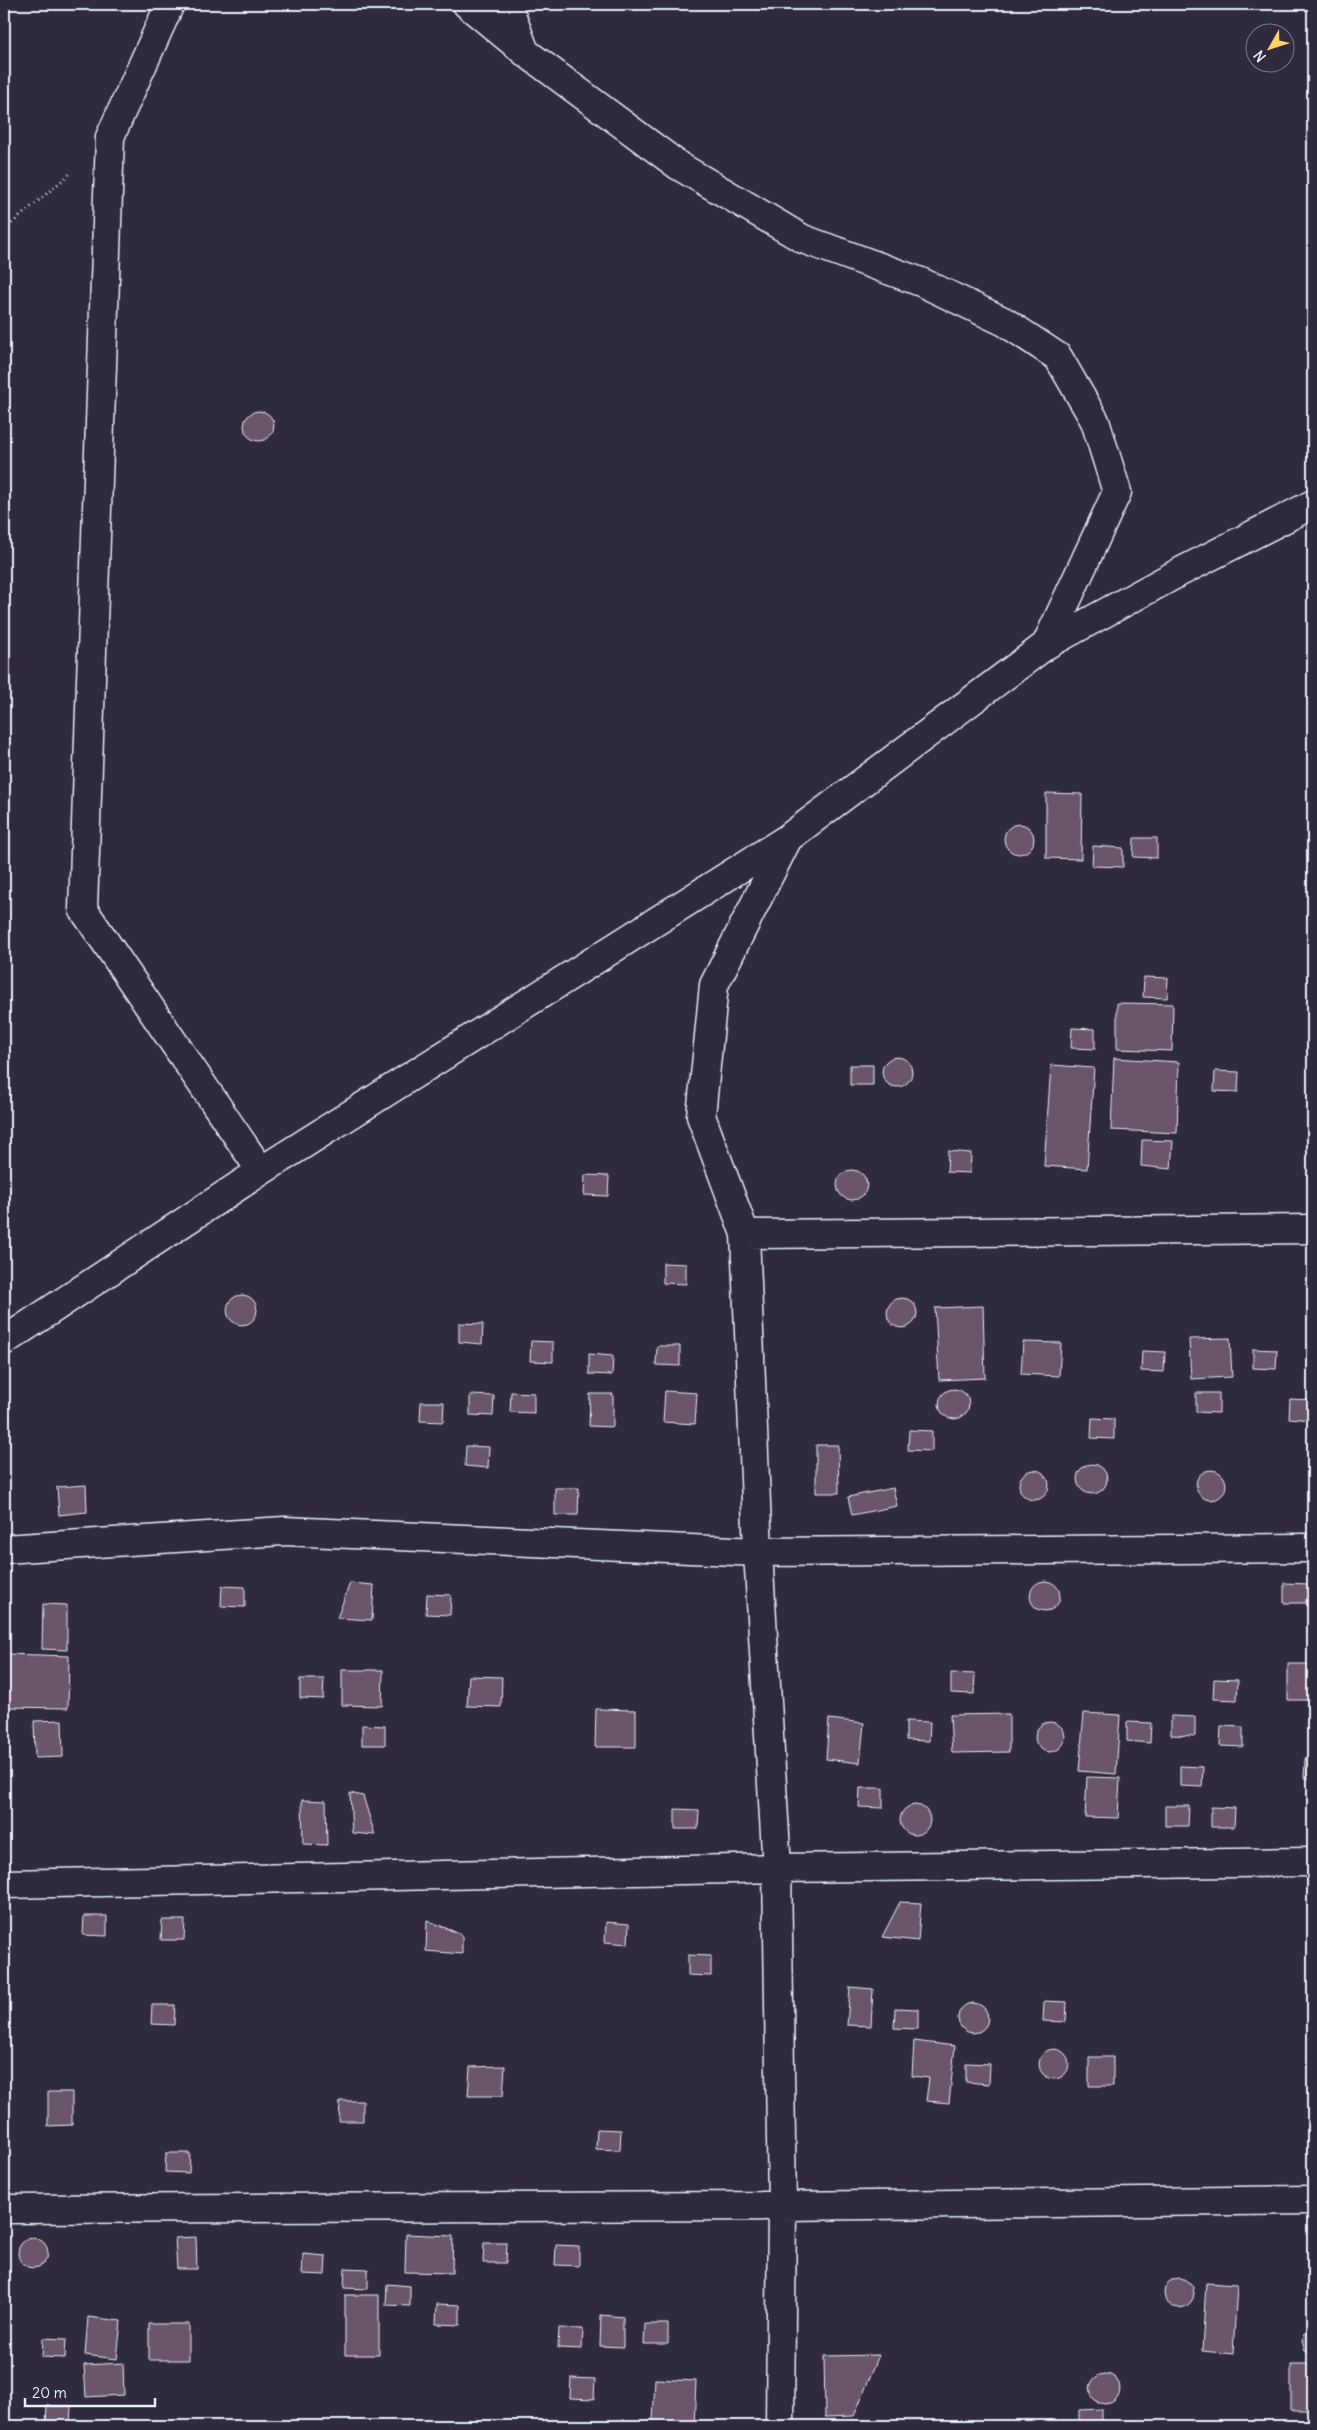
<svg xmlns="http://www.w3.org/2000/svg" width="1317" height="2430" font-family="Delius,sans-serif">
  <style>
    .building { fill: #6b556a; stroke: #e8f1f8 }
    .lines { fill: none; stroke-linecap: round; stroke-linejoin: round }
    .minor-casing { stroke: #e8f1f8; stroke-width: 31 }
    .path { stroke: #e8f1f8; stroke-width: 3; stroke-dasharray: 1 4; stroke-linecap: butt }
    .minor { stroke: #2f2a3d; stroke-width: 28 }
  </style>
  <rect width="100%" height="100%" fill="#2f2a3d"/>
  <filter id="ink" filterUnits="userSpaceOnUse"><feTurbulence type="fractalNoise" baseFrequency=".02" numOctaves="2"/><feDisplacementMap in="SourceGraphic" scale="10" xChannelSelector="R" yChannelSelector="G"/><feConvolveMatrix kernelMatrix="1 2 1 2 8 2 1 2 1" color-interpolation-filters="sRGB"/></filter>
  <g filter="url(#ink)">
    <path class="building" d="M244 426a15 15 0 1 1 30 0a15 15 0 1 1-30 0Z
      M1046,793L1082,794L1081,859L1046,858Z
      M1004 839a15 15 0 1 1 30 0a15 15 0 1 1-30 0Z
      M1134,838H1157V858L1133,857Z
      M1093,846L1123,848V867L1092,866Z
      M1144,977L1168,978L1167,998L1143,997Z
      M1117,1003L1173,1004L1172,1051L1117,1049Z
      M1072,1028L1095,1029V1049L1071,1048Z
      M882 1072a15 15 0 1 1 30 0a15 15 0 1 1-30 0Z
      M1114,1058L1179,1062L1177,1133L1111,1130Z
      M850,1065H873V1085H850Z
      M1051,1065L1094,1068L1087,1169L1044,1166Z
      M1215,1071L1239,1072L1238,1092L1214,1091Z
      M1142,1140L1173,1141L1171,1169L1141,1166Z
      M1313,1145V1164L1309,1154Z
      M948,1151L971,1153L970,1173L947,1172Z
      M837 1185a15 15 0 1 1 30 0a15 15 0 1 1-30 0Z
      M585,1175L609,1176L608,1196L584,1195Z
      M663,1263L686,1264V1284L663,1283Z
      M227 1310a15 15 0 1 1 30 0a15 15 0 1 1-30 0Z
      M887 1313a15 15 0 1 1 30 0a15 15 0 1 1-30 0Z
      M983,1306L985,1378L939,1380L935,1308Z
      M459,1323L483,1324L482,1344L459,1342Z
      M1230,1338L1232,1377L1191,1379L1189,1339Z
      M531,1341L553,1342V1362L530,1361Z
      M1023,1342L1061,1343L1059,1376L1021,1374Z
      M657,1346H680V1366L656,1365Z
      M1253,1349L1277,1350L1276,1369L1253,1368Z
      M1142,1351L1165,1352L1164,1372L1141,1371Z
      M589,1354L613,1356L612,1375L589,1374Z
      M939 1404a15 15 0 1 1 30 0a15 15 0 1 1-30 0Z
      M665,1391L697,1393L695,1424L663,1422Z
      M511,1392L534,1393V1413L510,1412Z
      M1196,1393H1219V1413L1196,1412Z
      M590,1394H613V1427L589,1426Z
      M470,1395L494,1396L493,1416L470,1415Z
      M1290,1399L1313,1400V1420L1289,1418Z
      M421,1402H444L443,1422L420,1421Z
      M1092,1418L1114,1419V1439L1091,1438Z
      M909,1430L932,1431V1451L908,1450Z
      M816,1445H838L839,1493H816Z
      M466,1446L489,1447L488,1468L465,1466Z
      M1077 1479a15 15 0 1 1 30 0a15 15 0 1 1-30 0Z
      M1196 1485a15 15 0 1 1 30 0a15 15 0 1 1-30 0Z
      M1019 1485a15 15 0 1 1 30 0a15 15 0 1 1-30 0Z
      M86,1485L87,1512L59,1515L57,1487Z
      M555,1488H579L578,1515H555Z
      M893,1488L897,1506L852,1515L848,1497Z
      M1030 1596a15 15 0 1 1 30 0a15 15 0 1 1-30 0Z
      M350,1583L374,1585L372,1620L337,1618Z
      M1284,1583L1308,1584L1306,1603H1284Z
      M222,1586L245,1587V1607L221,1606Z
      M427,1594L451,1595L450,1615L426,1614Z
      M43,1604L67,1605V1650L42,1649Z
      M6,1654L69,1656L68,1708L5,1707Z
      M1288,1664H1313V1700H1288Z
      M342,1670H383L382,1706L342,1705Z
      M951,1673L975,1674L974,1694L951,1693Z
      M469,1676L502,1677L501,1707L467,1706Z
      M300,1679H324L323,1699L300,1698Z
      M1214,1679L1238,1680L1237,1700L1213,1699Z
      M596,1709L636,1710V1747H595Z
      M1084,1713L1120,1715L1116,1774L1079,1771Z
      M1009,1714V1752L952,1753L950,1715Z
      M1171,1716L1195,1717V1736L1171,1735Z
      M829,1719L864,1723L860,1763L826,1759Z
      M62,1720L63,1757L35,1758L34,1721Z
      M906,1721L930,1722L929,1741L906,1740Z
      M1035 1737a15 15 0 1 1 30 0a15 15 0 1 1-30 0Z
      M1127,1722L1151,1723L1150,1743L1127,1741Z
      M362,1725L385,1726V1745H362Z
      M1221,1726L1243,1727V1747L1220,1746Z
      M1305,1758H1313V1778H1304Z
      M1180,1766L1203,1767L1202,1787L1180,1786Z
      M1087,1777L1120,1778L1118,1818L1085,1817Z
      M860,1788H883V1808L859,1807Z
      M350,1793L363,1796L375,1835L352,1833Z
      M302,1800L326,1801L327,1845L303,1844Z
      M900 1820a15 15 0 1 1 30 0a15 15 0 1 1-30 0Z
      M1165,1806H1189L1188,1826H1165Z
      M1211,1807L1235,1808L1234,1827H1211Z
      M675,1809L699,1810L698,1829H675Z
      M900,1902L921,1903L918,1941L882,1937Z
      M84,1916H107V1936L83,1935Z
      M162,1920H185L184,1940H161Z
      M427,1920L462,1935V1954L426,1951Z
      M606,1922L629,1924L628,1944L605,1942Z
      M688,1955L711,1956V1976L688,1975Z
      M850,1987L873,1989L871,2026L847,2025Z
      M1044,2001L1067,2002L1066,2022L1043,2021Z
      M958 2018a15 15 0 1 1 30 0a15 15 0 1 1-30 0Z
      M152,2005H175L174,2025L151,2024Z
      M895,2008L918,2009V2029L894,2028Z
      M914,2041L955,2046L949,2103L926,2101L929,2078L912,2076Z
      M1039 2064a15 15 0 1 1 30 0a15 15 0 1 1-30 0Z
      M1089,2057H1113V2086H1089Z
      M966,2063L990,2064L989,2084L966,2082Z
      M505,2066L503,2096H468L470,2067Z
      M48,2092H72V2125L48,2126Z
      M340,2101H363V2121H339Z
      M597,2129L621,2130L620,2150L596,2149Z
      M166,2153H190L189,2173L165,2172Z
      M406,2234L453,2236L452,2273L405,2272Z
      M196,2237L197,2269H177L175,2238Z
      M18 2253a15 15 0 1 1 30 0a15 15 0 1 1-30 0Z
      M484,2243H507L506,2263H483Z
      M556,2245L579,2246V2266L555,2265Z
      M303,2254L326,2256L325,2275L302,2274Z
      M345,2268L368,2269V2289L344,2288Z
      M1164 2293a15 15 0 1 1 30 0a15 15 0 1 1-30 0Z
      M1206,2283L1237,2285L1233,2354L1202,2351Z
      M387,2284L410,2286V2306L386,2305Z
      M345,2295H379V2355H345Z
      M437,2304L460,2305V2325L436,2324Z
      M601,2315L623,2317V2347L600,2346Z
      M88,2317L121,2321L117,2359L85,2355Z
      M149,2324H189V2360H149Z
      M645,2324H668V2344H644Z
      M1313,2327V2356L1305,2351L1302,2341L1306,2331Z
      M559,2328L583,2329L582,2349L558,2348Z
      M43,2338L66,2339L65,2358L42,2357Z
      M879,2355L854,2416L825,2417L824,2356Z
      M123,2363L124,2395L86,2397L84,2365Z
      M1291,2364H1313V2410H1291Z
      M1090 2389a15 15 0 1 1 30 0a15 15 0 1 1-30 0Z
      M571,2378L595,2379L594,2399L570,2398Z
      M655,2379L696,2381L694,2426H679V2423L653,2421Z
      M47,2406H71L70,2426L46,2425Z
      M1102,2409V2426H1079V2410Z
      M883,2422L938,2423V2426H883Z
      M163,2425H203V2426H163Z"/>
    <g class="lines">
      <g class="minor-casing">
        <path id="minor" d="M170,4L110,137L83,909L261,1171
          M467,4L525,52L679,166L803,239L921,282L1005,322L1058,357L1095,421L1117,492L1046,645
          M507,4L525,52
          M745,1234L1313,1229
          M4,1341L261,1171L788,838L1046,645L1180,572L1313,504
          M4,1549L284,1531L758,1552L1313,1548
          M4,1884L777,1868L1313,1862
          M4,2209L782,2206L1313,2200
          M780,2426L782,2206L777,1868L758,1552L745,1234L701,1116L714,985L788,838"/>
      </g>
      <path class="path" d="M4,230L71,173"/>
      <use href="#minor" class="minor"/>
    </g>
  </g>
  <rect width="1317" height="2430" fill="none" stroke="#2f2a3d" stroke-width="20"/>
  <rect x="10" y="10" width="1297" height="2410" fill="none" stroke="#e8f1f8" stroke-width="2" filter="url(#ink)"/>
  <g transform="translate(1270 48) rotate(231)"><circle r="24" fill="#2f2a3d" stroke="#797a88"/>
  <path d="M0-4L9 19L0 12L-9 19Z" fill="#ffd166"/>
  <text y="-8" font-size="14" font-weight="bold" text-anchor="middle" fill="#e8f1f8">N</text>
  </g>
  <path d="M25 2398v8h130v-8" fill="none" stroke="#e8f1f8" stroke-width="2.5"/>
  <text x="32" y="2398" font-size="15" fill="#e8f1f8" stroke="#2f2a3d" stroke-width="4" paint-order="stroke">20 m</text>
</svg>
